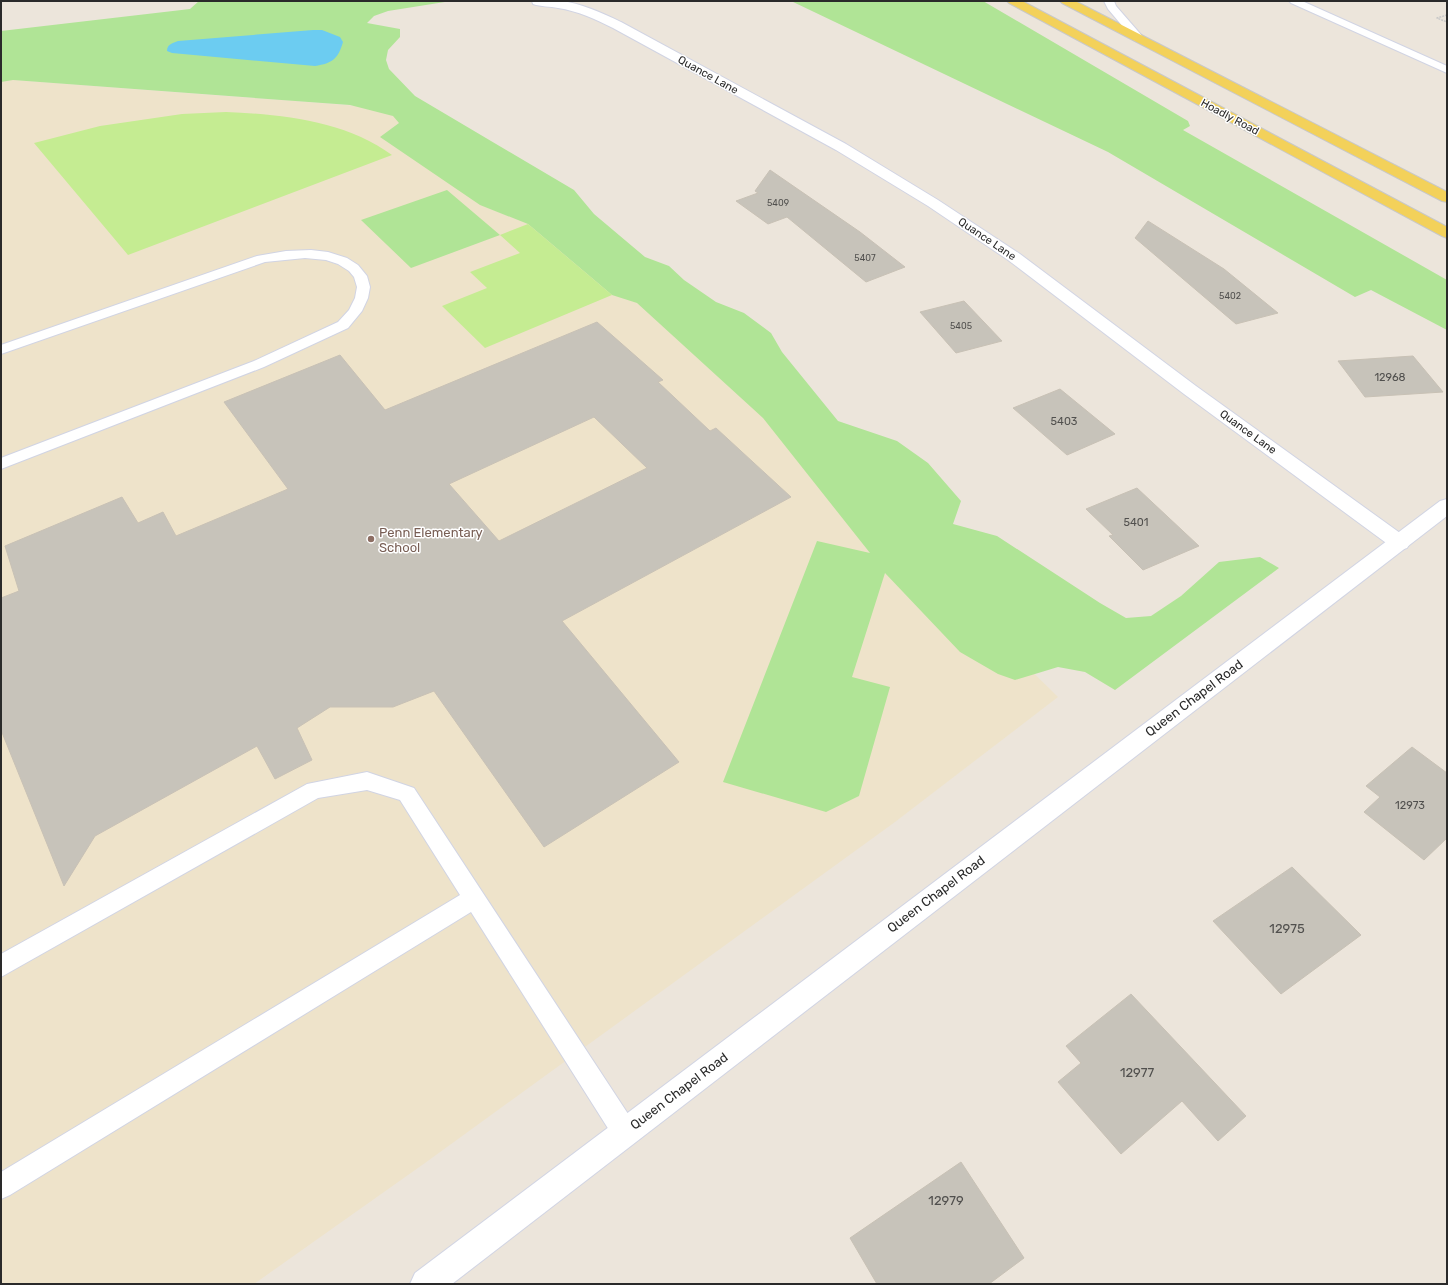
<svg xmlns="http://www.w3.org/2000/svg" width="1448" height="1285" font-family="Rubik,sans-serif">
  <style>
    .education { fill: #eee3ca }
    .green { fill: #b0e496 }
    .pitch { fill: #c5ec92 }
    .water { fill: #6cccf1 }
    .building { fill: #c7c3ba; stroke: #c8c1b5; fill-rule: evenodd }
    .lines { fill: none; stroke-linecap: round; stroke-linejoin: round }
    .lane-casing { stroke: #d1d4e3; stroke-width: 2 }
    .street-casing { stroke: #d1d4e3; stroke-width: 2 }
    .secondary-casing { stroke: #d1d4e3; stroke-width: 2 }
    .primary-casing { stroke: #c8c8c8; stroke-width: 2 }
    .path { stroke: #c8c8c8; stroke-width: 1.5; stroke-dasharray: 2 1; stroke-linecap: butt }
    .lane { fill: #fff; fill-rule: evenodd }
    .street { fill: #fff; fill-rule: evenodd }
    .secondary { fill: #fff; fill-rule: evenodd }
    .primary { fill: #f3d15a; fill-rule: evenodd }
    .education-dot { fill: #8d6e63; stroke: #fff; stroke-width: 1.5 }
    .labels { text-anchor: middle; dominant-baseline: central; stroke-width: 3; stroke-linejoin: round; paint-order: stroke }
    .far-number-label { font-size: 9px; fill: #51504e }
    .far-street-label { font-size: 11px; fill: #2a2a2a; stroke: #fff }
    .number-label { font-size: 11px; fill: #51504e }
    .education-label { font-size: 13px; fill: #785e54; stroke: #fff; text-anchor: start }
    .street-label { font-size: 13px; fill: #2a2a2a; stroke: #fff }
    .near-number-label { font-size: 13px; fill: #51504e }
  </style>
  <rect width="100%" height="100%" fill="#ece5db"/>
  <path class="education" d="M1,79L399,109L622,268L1058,697L895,822L425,1163L254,1284H1Z"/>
  <path class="green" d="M199,1H451L388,11L374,16L367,23L400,29V37L388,50L386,60L389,69L415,96L574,190L594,214L645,257L669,266L684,280L716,302L744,313L771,333L782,352L838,421L897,441L928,463L961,501L953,524L997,536L1100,603L1126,618L1151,616L1181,596L1219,562L1260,557L1279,568L1115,690L1085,672L1058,667L1015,680L998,674L960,652L885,573L852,677L890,687L859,796L826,812L723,782L817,541L870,553L763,418L637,303L612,295L528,224L480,205L380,137L399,123L393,116L350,105L13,80L1,82V31L190,9Z
    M791,1H983L1188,121L1190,126L1183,130L1447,280V330L1371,290L1355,297L1108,152Z
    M447,190L500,235L411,268L361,220Z"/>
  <path class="pitch" d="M226,112C282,114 346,121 392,155L128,255L34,143L100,126L182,114Z
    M528,224L612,295L485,348L442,306L487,288L470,272L520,253L500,235Z"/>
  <path class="water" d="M313,30H322L340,37L343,42C338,59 333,63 315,66L172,53L167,51C167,44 173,43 178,41Z"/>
  <path class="building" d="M770,170L860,232L905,267L866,282L787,217L768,224L736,201L758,193L755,191Z
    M1148,221L1224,269L1278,313L1236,324L1135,238Z
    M964,301L1002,341L956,353L920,312Z
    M597,322L663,380L658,382L710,431L716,428L791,497L562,621L679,762L544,847L434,691L393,707H330L297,728L312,760L275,779L257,746L95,836L64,886L1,730V598L19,591L5,546L122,497L138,523L163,512L176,536L288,489L224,402L340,355L385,410ZM594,417L647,468L499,541L449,484Z
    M1413,356L1443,392L1365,397L1338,361Z
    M1060,389L1115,434L1067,455L1013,408Z
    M1137,488L1199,546L1143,570L1109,536L1113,535L1086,509Z
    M1412,747L1447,773V838L1424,860L1364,812L1380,797L1366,786Z
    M1292,867L1361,935L1281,994L1213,921Z
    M1131,994L1246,1116L1218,1141L1182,1101L1121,1154L1058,1082L1081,1063L1066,1046Z
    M961,1162L1024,1258L989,1284H877L850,1238Z"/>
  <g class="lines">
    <g class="lane-casing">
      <path id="lane" d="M1104,1H1114L1116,6L1143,37L1144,39L1143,41H1135L1108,9Z
        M1289,1H1302L1447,66V73L1291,3Z
        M311,250L328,252L347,258L358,265L367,276L370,287L368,298L362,311L348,328L264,367L1,469V458L254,361L338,322L349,310L355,298L357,287L354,277L349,271L338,264L326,260L305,258L265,262L1,354V345L257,256L286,251Z
        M367,772L414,788L634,1123L637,1132L634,1141L625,1144L616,1141L471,912L10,1195L1,1199V1172L460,895L400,800L367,790L318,798L1,977V954L307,784Z"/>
    </g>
    <g class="street-casing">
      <path id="street" d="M532,1C541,1 551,0 560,1C581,3 602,13 621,22L846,144L938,200L1020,254L1196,386L1407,538L1410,543L1407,548L1400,550L1393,548L1184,394L1008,260L928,206L836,150L613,28C595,19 578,11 558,8C550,6 541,7 533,4Z"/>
    </g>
    <g class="secondary-casing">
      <path id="secondary" d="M1447,499V516L452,1284H410L415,1273L1440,501Z"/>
    </g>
    <g class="primary-casing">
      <path id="primary" d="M1007,1H1022L1447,227V238L1442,236L1009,3Z
        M1060,1H1075L1447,192V202L1442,201L1062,3Z"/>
    </g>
    <path class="path" d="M1447,15L1437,18L1447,22"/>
    <use href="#lane" class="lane"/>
    <use href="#street" class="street"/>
    <use href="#secondary" class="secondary"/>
    <use href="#primary" class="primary"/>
  </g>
  <circle class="education-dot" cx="371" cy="539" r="4"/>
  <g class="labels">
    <g class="far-number-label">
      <text x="778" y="203">5409</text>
      <text x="865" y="258">5407</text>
      <text x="1230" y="296">5402</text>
      <text x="961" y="326">5405</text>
    </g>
    <g class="far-street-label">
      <text transform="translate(708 75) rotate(29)">Quance Lane</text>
      <text transform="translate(1230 117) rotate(28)">Hoadly Road</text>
      <text transform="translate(987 239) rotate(34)">Quance Lane</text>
      <text transform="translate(1248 432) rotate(36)">Quance Lane</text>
    </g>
    <g class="number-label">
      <text x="1390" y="377">12968</text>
      <text x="1064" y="421">5403</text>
      <text x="1136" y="522">5401</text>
      <text x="1410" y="805">12973</text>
    </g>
    <g class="education-label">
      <text x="379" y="532">Penn Elementary<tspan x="379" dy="15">School</tspan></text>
    </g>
    <g class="street-label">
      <text transform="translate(1194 698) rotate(-37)">Queen Chapel Road</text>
      <text transform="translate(936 894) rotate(-37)">Queen Chapel Road</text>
      <text transform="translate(679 1091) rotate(-37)">Queen Chapel Road</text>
    </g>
    <g class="near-number-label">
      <text x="1287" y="928">12975</text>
      <text x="1137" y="1072">12977</text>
      <text x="946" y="1200">12979</text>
    </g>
  </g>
  <rect width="1448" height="1285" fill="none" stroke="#2a2a2a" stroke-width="4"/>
</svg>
